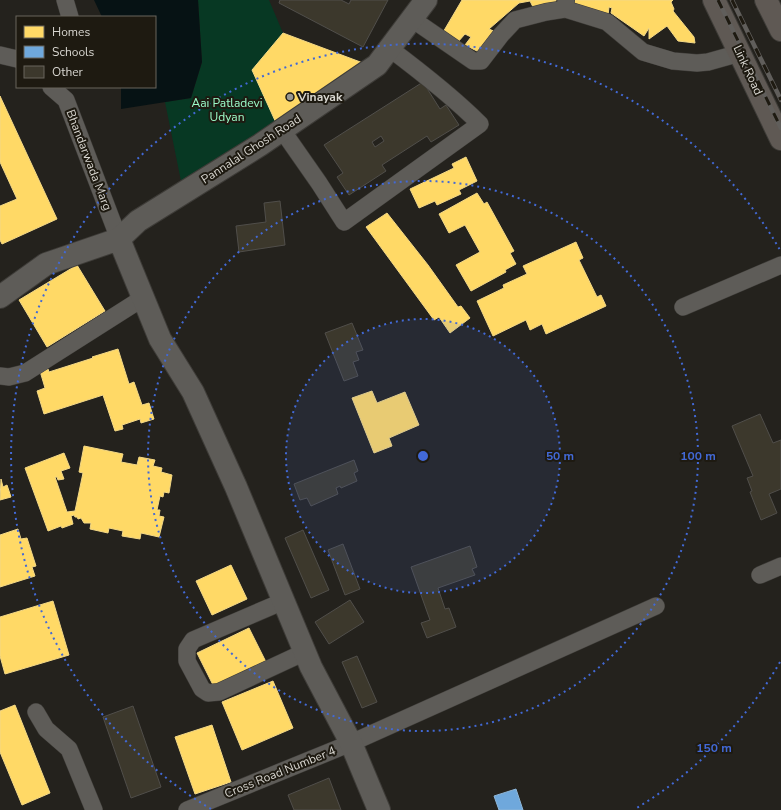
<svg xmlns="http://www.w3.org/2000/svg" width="781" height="810" font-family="'Nunito Sans',sans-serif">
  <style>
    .green { fill: #073823 }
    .water { fill: #061214 }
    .homes { fill: #ffd966; stroke: #f3d886 }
    .schools { fill: #6fa8dc; stroke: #8eb6d8 }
    .building { fill: #3c382c; stroke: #504e4a; fill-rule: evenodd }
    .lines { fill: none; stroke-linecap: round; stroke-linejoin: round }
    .street-casing { stroke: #3e3c38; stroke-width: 18 }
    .secondary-casing { stroke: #3e3c38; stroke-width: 24 }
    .primary-casing { stroke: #3e3c38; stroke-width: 24 }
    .street { stroke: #5e5c58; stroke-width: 17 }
    .secondary { stroke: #5e5c58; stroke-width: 22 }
    .primary { stroke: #5f5954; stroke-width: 22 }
    .rail-casing { stroke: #605e5b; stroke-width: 4.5 }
    .rail { stroke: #1e1a11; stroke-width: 3; stroke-dasharray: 9; stroke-linecap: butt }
    .ring { fill: none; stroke: #4269d6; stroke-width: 2; stroke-dasharray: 2 4 }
    .poi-dot { fill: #999791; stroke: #1e1a11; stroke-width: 1.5 }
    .labels { text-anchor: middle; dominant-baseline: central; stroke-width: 4; stroke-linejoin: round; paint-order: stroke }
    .street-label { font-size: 12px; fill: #d8d6d0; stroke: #1e1a11 }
    .poi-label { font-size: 12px; font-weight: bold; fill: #d8d6d0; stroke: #1e1a11; text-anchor: start }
    .park-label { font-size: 12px; fill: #9bfbc9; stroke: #1e1a11 }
    .centre { fill: #4269d6; stroke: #1e1a11; stroke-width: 2 }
    .ring-label { font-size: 12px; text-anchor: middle; font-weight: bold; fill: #4269d6; stroke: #1e1a11; stroke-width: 4; stroke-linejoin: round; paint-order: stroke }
  </style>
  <rect width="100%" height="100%" fill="#24221d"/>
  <path class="green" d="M198,0H269L283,33L277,125L182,186L165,102L191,98L202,62Z"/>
  <path class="water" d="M94,0H198L202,62L191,98L121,109V87H155V17H102Z"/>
  <path class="homes" d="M462,0H556L555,4L534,9L530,1L519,3L489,29L498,33L484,50L481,46L479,52L465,45L471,37L465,34L457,43L442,34Z
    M571,0H673L671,2L674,9L673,11L694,37L695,43L678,41L667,26L649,39V28L644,36L611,13L612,8L609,7L608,15L570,7Z
    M283,33L363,63L277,125L252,70Z
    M0,96L57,219L2,244L0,240V206L17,199L0,162Z
    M466,157L477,181L459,190L461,194L437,205L435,201L419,208L410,189L454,168L452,164Z
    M477,193L484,204L487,202L514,251L510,253L516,264L505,270L506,272L471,291L456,265L480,252L465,225L449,233L439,214Z
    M387,213L428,265L458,307L461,306L470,318L450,333L439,317L434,320L366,227Z
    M576,242L583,258L579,260L597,297L601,295L606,306L546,334L542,324L530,330L526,320L493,336L477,301L504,288L503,285L527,274L523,266Z
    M77,265L105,311L47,347L19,300Z
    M118,349L129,384L134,382L142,405L149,403L154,419L141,423L140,419L122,425L123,429L115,431L103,395L44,414L37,391L45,388L40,371L48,369L49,372L93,358L92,357Z
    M372,391L377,403L405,392L419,425L389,438L392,446L374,453L352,398Z
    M84,446L123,454L121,462L137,465L139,457L155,460L153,466L162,468L161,472L172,475L169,493L164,492L163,497L160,496L157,510H160L159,516L164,517L159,537L141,533L140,539L122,536L123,531L109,528L108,533L90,529L91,523H84L81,518L78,519L77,517H75L74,515L71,516L73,524L62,528L61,526L48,531L25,468L64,453L70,468L61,471L64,479L58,480L57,477H55L67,512L75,511L83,473L79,472Z
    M1,479L3,487L7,485L11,497L0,500Z
    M18,529L21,539L27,538L36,566L32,567L35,576L0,587V535Z
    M231,565L247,599L212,615L196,581Z
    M53,601L69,655L5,674L0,656V617Z
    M249,628L267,664L215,689L197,653Z
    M273,681L293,728L242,750L222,702Z
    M15,705L50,793L22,805L0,752V711Z
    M212,725L231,782L195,794L175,737Z"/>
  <path class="schools" d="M516,789L523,810H499L494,796Z"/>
  <path class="building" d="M280,0H341L349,4L351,0H388L363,47L279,3Z
    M423,82L440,109L446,105L459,125L431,142L427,136L382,165L386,171L349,195L337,177L343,173L324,145ZM381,136L384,141L375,147L372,142Z
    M280,201L285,245L239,252L236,226L266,222L264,203Z
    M352,323L363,350L356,352L359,360L353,362L358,376L344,381L325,333Z
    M760,414L773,443L781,440V489L769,494L777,513L761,520L750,492L752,491L747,478L753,476L732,426Z
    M354,460L358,471L354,473L357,481L341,488L340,486L336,488L338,494L311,506L307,498L300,500L294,484Z
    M303,530L329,590L311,598L285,538Z
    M343,544L360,589L345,595L328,550Z
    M470,546L477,567L472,569L475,575L438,588L445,609L449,608L456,627L427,638L421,623L430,620L411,567Z
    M350,600L364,622L329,644L315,622Z
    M357,656L377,702L362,708L342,662Z
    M133,706L161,787L131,798L103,717Z
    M329,778L341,810H294L288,795Z"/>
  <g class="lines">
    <g class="street-casing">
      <path id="street" d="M65,0L70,17
        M566,0L565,9L607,22L643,52L673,61L697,63L708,62L740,53
        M412,19L473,61H481L501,35L515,20L546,12L565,9
        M0,55L17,59
        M51,87L66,100L119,239
        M282,130L319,183L344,222L480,124C452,96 421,72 389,48
        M683,307L781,265
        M0,376L9,377L25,373L143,298
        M760,575L781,566
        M284,601L193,640L187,649V661L202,689L208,693L219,692L305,652
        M36,712L46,729L69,749L94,810
        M187,810L351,743L656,606"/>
    </g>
    <g class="secondary-casing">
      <path id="secondary" d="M119,239L160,339L193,392L236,487L311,667L351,743L379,810
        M0,297L46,264L119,239L138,221L260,145L377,65L426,0"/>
    </g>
    <g class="primary-casing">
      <path id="primary" d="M714,0L781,139
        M766,0L781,30"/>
    </g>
    <use href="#street" class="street"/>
    <use href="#secondary" class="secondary"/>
    <use href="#primary" class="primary"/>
    <g class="rail-casing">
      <path id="rail" d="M718,0L781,128
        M732,0L781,100"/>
    </g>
    <use href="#rail" class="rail"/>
  </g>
  <circle cx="423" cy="456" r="137" fill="#4269d6" fill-opacity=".12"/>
  <g class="ring">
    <circle cx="423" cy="456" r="137"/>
    <circle cx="423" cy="456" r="275"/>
    <path d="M780 662A412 412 0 0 1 635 809M211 809A412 412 0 1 1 780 250"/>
  </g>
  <circle class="poi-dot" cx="290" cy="97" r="4"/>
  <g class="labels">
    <g class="street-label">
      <text transform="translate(748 70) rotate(65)">Link Road</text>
      <text transform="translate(251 149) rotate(-33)">Pannalal Ghosh Road</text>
      <text transform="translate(89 160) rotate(69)">Bhandarwada Marg</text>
      <text transform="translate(280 772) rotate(-22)">Cross Road Number 4</text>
    </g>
    <g class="poi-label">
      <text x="298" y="97">Vinayak</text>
    </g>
    <g class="park-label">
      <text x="227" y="103">Aai Patladevi<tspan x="227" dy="14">Udyan</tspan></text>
    </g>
  </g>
  <circle cx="423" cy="456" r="6" class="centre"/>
  <g class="ring-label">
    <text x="560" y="460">50 m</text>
    <text x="698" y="460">100 m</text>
    <text x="714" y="752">150 m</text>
  </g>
  <rect x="16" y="16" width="140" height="72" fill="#1e1a11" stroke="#68655d"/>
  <rect x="24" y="26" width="20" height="12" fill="#ffd966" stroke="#68655d"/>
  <text x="52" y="36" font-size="12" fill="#d8d6d0">Homes</text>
  <rect x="24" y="46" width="20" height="12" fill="#6fa8dc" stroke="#68655d"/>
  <text x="52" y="56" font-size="12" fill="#d8d6d0">Schools</text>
  <rect x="24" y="66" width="20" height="12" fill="#3c382c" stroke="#68655d"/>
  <text x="52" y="76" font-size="12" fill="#d8d6d0">Other</text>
</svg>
